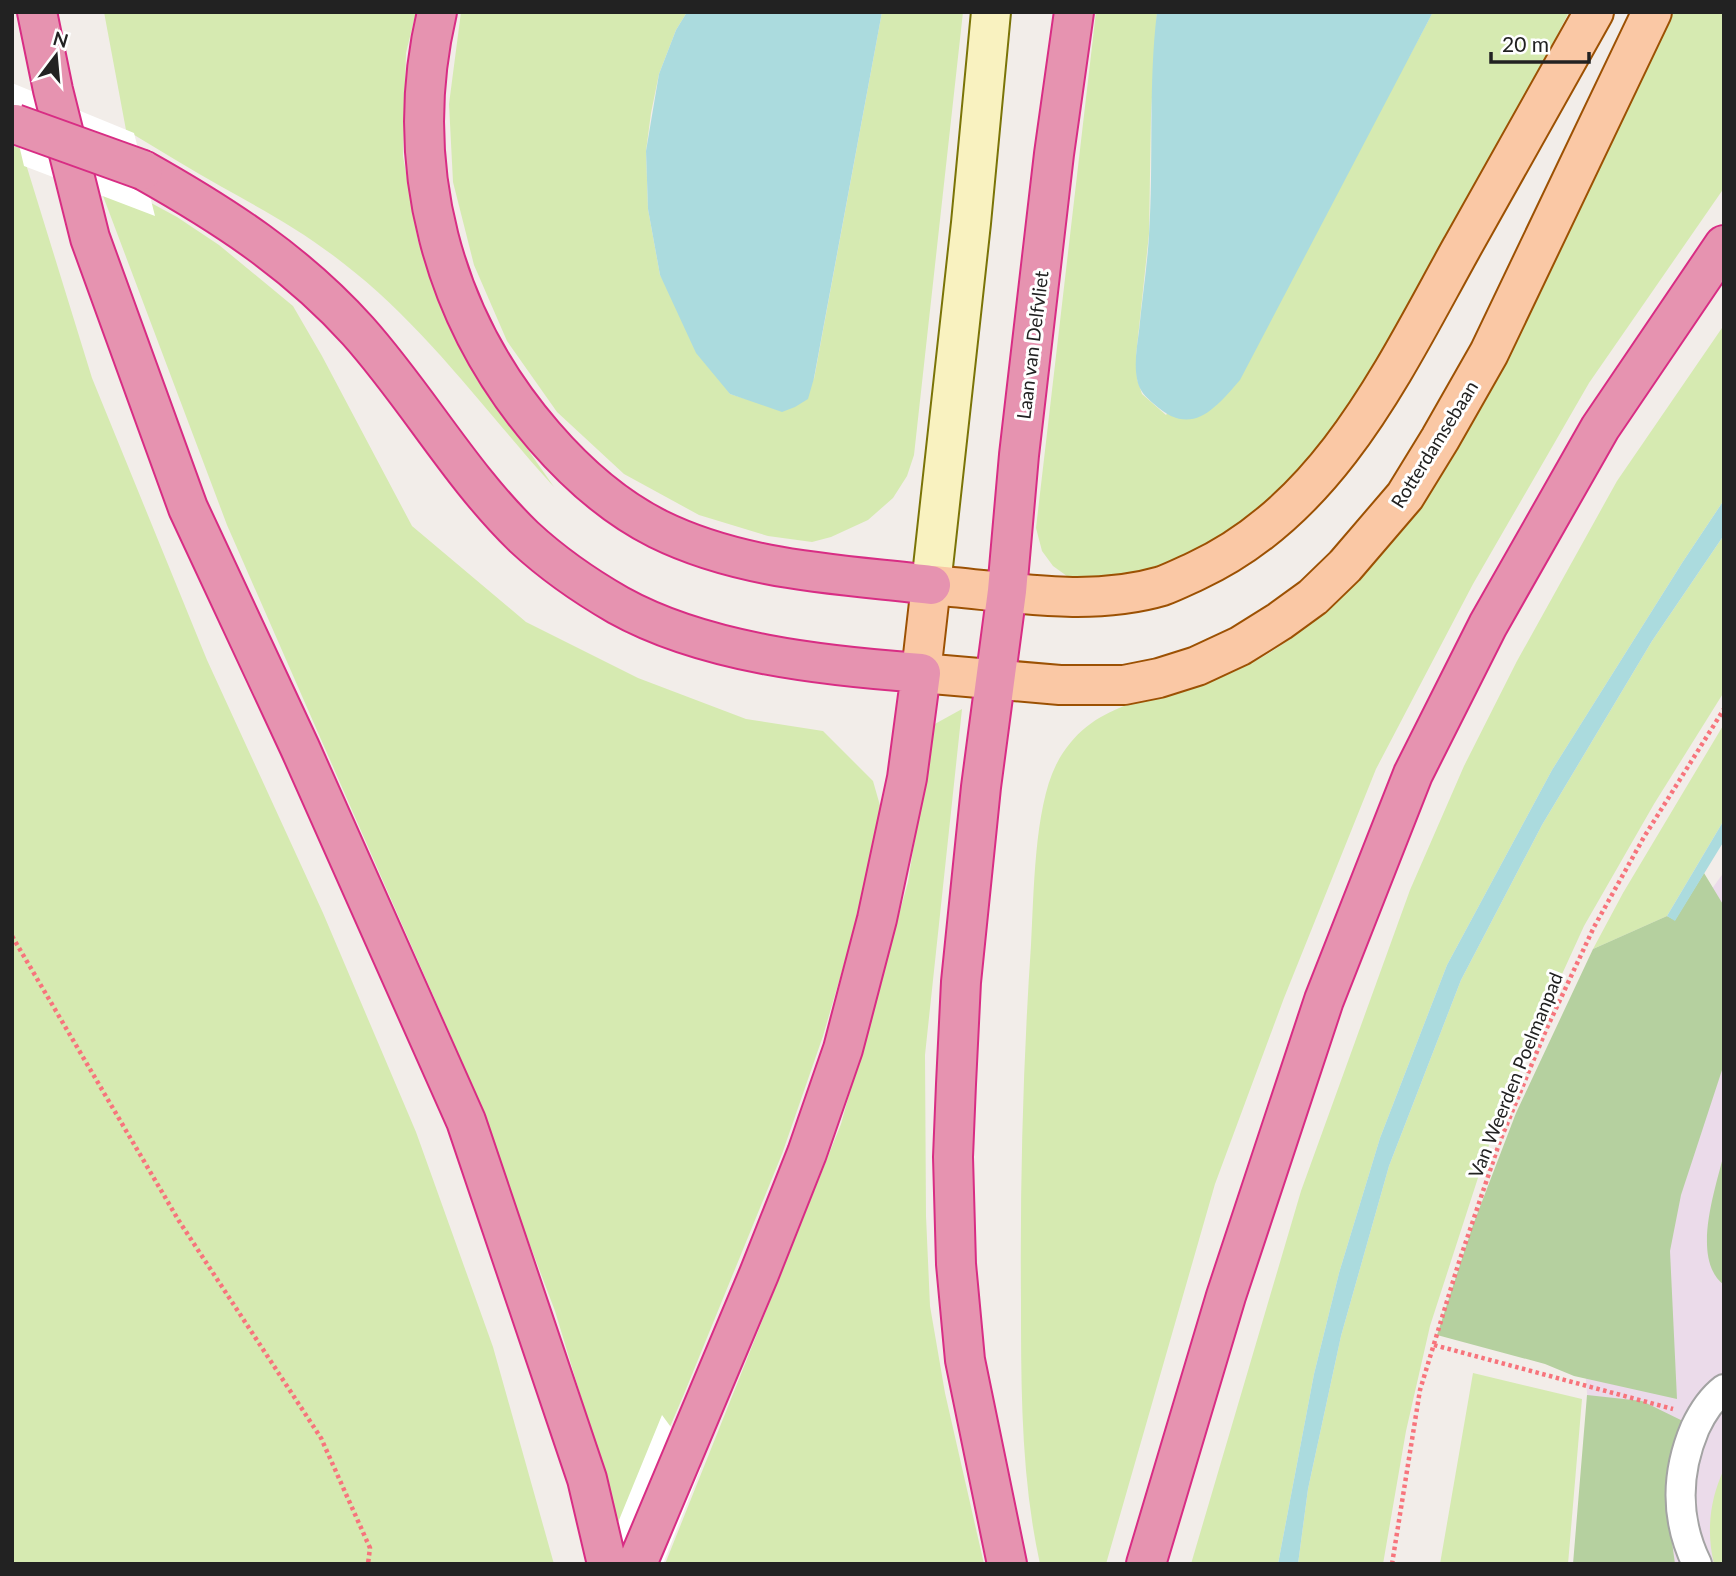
<svg xmlns="http://www.w3.org/2000/svg" width="1736" height="1576" font-family="Lato,sans-serif">
  <style>
    .industrial { fill: #ebdbea }
    .grass { fill: #d6eab1 }
    .forest { fill: #b5d09f }
    .water { fill: #abdbde }
    .pier { fill: #fff }
    .lines { fill: none; stroke-linecap: round; stroke-linejoin: round }
    .street-casing { stroke: #a3a3a3; stroke-width: 32 }
    .secondary-casing { stroke: #7a7407; stroke-width: 42 }
    .primary-casing { stroke: #9c5103; stroke-width: 42 }
    .highway-casing { stroke: #d82d84; stroke-width: 42 }
    .path { stroke: #f7747c; stroke-width: 4.5; stroke-dasharray: 3.5 3.5; stroke-linecap: butt }
    .street { stroke: #fff; stroke-width: 28 }
    .secondary { stroke: #f9f2c0; stroke-width: 38 }
    .primary { stroke: #fac8a5; stroke-width: 38 }
    .highway { stroke: #e693b0; stroke-width: 38 }
    .highway-bridge-casing { stroke: #d82d84; stroke-width: 42; stroke-linecap: butt }
    .highway-bridge { stroke: #e693b0; stroke-width: 38 }
    .labels { text-anchor: middle; dominant-baseline: central; stroke-width: 6; stroke-linejoin: round; paint-order: stroke }
    .street-label { font-size: 19px; fill: #222; stroke: #fff }
  </style>
  <rect width="100%" height="100%" fill="#f2ede9"/>
  <path class="industrial" d="M1724,872V1564H1601L1585,1368L1709,893Z"/>
  <path class="grass" d="M104,12H416L406,53L403,156L418,241L448,326L491,397L554,487C485,411 425,326 343,263C304,232 265,211 222,187C190,169 158,149 126,130Z
    M461,12H687L676,30L659,74L651,113L646,151L648,209L660,275L730,394L756,402L814,379L882,12H963L914,455L907,476L893,498L868,520L831,537L812,542L768,536L699,515L624,474L557,412L507,341L474,265L453,182L449,104Z
    M1096,12H1157L1151,115L1149,234L1136,356L1137,379L1142,394L1166,415L1409,57L1433,12H1569L1377,384L1319,458L1217,548L1116,582L1071,579L1053,566L1042,551L1036,528Z
    M1670,12H1724V188L1589,383L1473,584L1376,769L1284,998L1215,1184L1106,1564H1040C1021,1478 1021,1388 1021,1300C1020,1182 1023,1063 1031,945C1034,895 1034,809 1056,765C1090,700 1150,702 1210,681C1256,665 1298,637 1333,604C1417,523 1474,411 1527,308C1553,256 1580,205 1606,154C1629,107 1649,59 1670,12Z
    M12,146L21,148L92,378L207,660L323,913L416,1132L493,1347L554,1564H12Z
    M94,172L177,217L219,245L293,306L322,356L412,526L526,622L638,678L746,719L823,731L873,781L885,823L823,1036L782,1154L684,1394L621,1541L598,1453L555,1311L451,1036L227,525Z
    M1724,325V500L1682,563L1552,770L1447,965L1380,1138L1339,1273L1314,1374L1278,1564H1191L1301,1191L1410,890L1464,766L1517,661L1617,481Z
    M1724,535V692L1654,804L1584,926L1537,1029L1487,1150L1430,1326L1406,1431L1383,1564H1298L1308,1489L1341,1336L1389,1166L1461,980L1542,825L1652,641Z
    M962,709L925,1055L926,1216L930,1306L945,1393L984,1564H665L841,1124L908,882L933,725Z
    M1724,724V820L1667,916L1593,949L1623,893Z
    M1473,1373L1582,1399L1568,1564H1440Z
    M1724,1469V1564H1714C1706,1531 1710,1499 1724,1469Z"/>
  <path class="forest" d="M1704,873L1724,906V1064L1681,1195L1670,1251L1677,1399L1574,1376L1545,1364L1437,1335L1473,1225L1516,1113L1593,949L1667,916L1675,920Z
    M1724,1153V1285C1690,1259 1716,1188 1724,1153Z
    M1587,1395L1642,1401L1689,1424L1670,1527L1675,1564H1573Z"/>
  <path class="water" d="M687,12H882L814,378L808,399L795,407L782,412L730,394L696,353L660,275L648,209L646,151L659,74L676,30Z
    M1157,12H1433L1240,380C1214,410 1191,438 1154,404C1146,397 1139,391 1137,379C1134,363 1137,346 1139,331C1142,299 1147,268 1149,236C1154,161 1148,86 1157,12Z
    M1724,500V535L1652,641L1542,825L1461,980L1389,1166L1341,1336L1308,1489L1298,1564H1278L1314,1374L1339,1273L1380,1138L1447,965L1552,770L1682,563Z
    M1724,820V841L1675,921L1667,916Z"/>
  <path class="pier" d="M12,83L134,133L155,216L24,166L12,115Z
    M662,1415L701,1468L663,1564H601Z"/>
  <g class="lines">
    <g class="street-casing">
      <path id="street" d="M1697,1564C1675,1519 1676,1473 1695,1428C1702,1413 1711,1399 1724,1389"/>
    </g>
    <g class="secondary-casing">
      <path id="secondary" d="M931,585L971,223L991,12"/>
    </g>
    <g class="primary-casing">
      <path id="primary" d="M1594,12C1550,91 1506,169 1462,247C1394,369 1330,509 1196,571C1185,576 1173,582 1162,586C1087,608 1008,591 931,585L921,673L1060,685H1124L1159,678L1197,666L1240,646L1280,621L1313,597L1345,566L1405,496L1440,439L1489,353L1652,12"/>
    </g>
    <g class="highway-casing">
      <path id="highway" d="M37,12L53,90L90,238L188,508L300,748L466,1121L587,1479L607,1564
        M437,12C401,165 442,318 544,436C576,473 614,507 658,529C743,571 840,574 931,585
        M143,170C223,215 296,262 358,331C417,397 460,475 524,537C552,563 585,586 618,605C704,653 824,666 921,673L907,778L877,919L843,1049L807,1153L759,1274L637,1564
        M1007,1564L965,1360L956,1264L953,1157L956,1084L961,982L981,787L1007,591L1019,455L1054,154L1074,12
        M1146,1564L1226,1296L1324,1000L1413,774L1488,625L1600,428L1724,245"/>
    </g>
    <path class="path" d="M12,936L179,1221L321,1438L370,1548L368,1564
      M1434,1345L1673,1409
      M1392,1564L1420,1390L1458,1265L1500,1141L1546,1030L1594,927L1644,837L1724,709"/>
    <use href="#street" class="street"/>
    <use href="#secondary" class="secondary"/>
    <use href="#primary" class="primary"/>
    <use href="#highway" class="highway"/>
    <g class="highway-bridge-casing">
      <path id="highway-bridge" d="M15,124L143,170"/>
    </g>
    <use href="#highway-bridge" class="highway-bridge"/>
  </g>
  <g class="labels">
    <g class="street-label">
      <text transform="translate(1032 345) rotate(-83)">Laan van Delfvliet</text>
      <text transform="translate(1434 444) rotate(-58)">Rotterdamsebaan</text>
      <text transform="translate(1515 1075) rotate(-68)">Van Weerden Poelmanpad</text>
    </g>
  </g>
  <rect width="1736" height="1576" fill="none" stroke="#222222" stroke-width="28"/>
  <g transform="translate(56 56) rotate(16)" stroke="#ffffff" stroke-width="5" paint-order="stroke">
  <path d="M0-5L12 26L0 18L-12 26Z" fill="#222222"/>
  <text y="-10" font-size="19" font-weight="bold" text-anchor="middle" fill="#222222">N</text>
  </g>
  <path d="M1491 52v10h98v-10" fill="none" stroke="#222222" stroke-width="3.5"/>
  <text x="1502" y="52" font-size="21" fill="#222222" stroke="#ffffff" stroke-width="5" paint-order="stroke">20 m</text>
</svg>
